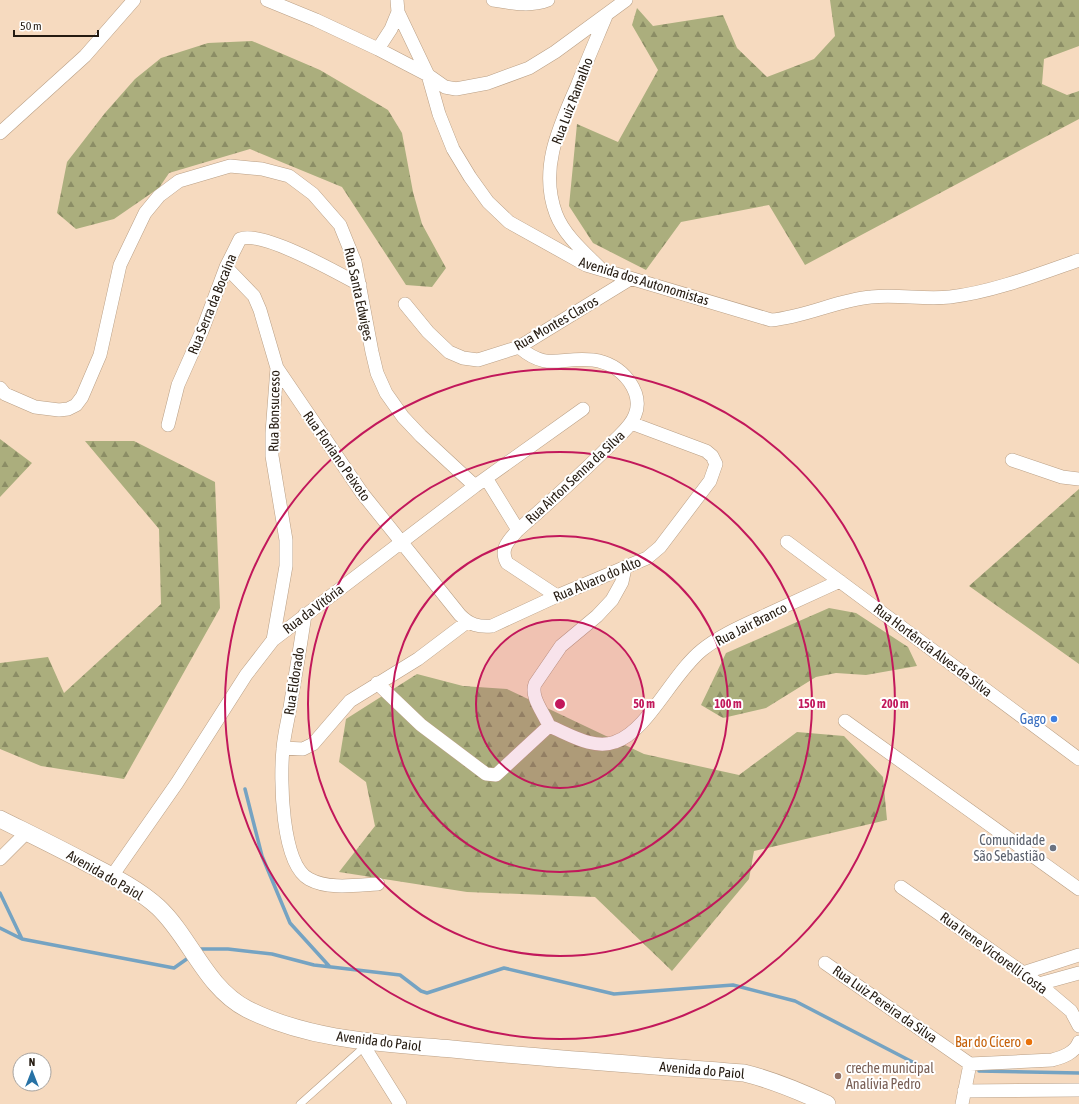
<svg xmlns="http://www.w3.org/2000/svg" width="1079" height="1104" font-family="'Asap Condensed',sans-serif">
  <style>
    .forest { fill: url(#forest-firs) }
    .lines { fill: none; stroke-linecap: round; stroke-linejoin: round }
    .stream { stroke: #75a3c2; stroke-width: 3.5 }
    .service-casing { stroke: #b99f85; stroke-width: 8 }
    .minor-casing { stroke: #b99f85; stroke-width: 14 }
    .tertiary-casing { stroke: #b99f85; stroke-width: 18 }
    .service { stroke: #fff; stroke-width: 7 }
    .minor { stroke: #fff; stroke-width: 13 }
    .tertiary { stroke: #fff; stroke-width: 17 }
    .ring { fill: none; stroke: #c2185b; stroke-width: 2 }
    .shop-dot { fill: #3f7fe0; stroke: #fff; stroke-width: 1.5 }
    .worship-dot { fill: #6b7280; stroke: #fff; stroke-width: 1.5 }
    .food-dot { fill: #e8710a; stroke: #fff; stroke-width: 1.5 }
    .education-dot { fill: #8d6e63; stroke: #fff; stroke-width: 1.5 }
    .labels { text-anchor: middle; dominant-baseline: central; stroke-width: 4; stroke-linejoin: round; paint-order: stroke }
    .street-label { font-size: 14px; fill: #251b11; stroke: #fff }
    .shop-label { font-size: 14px; fill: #366cbe; stroke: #fff; text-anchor: end }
    .worship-label { font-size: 14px; fill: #5b616d; stroke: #fff; text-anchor: end }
    .food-label { font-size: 14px; fill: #c56008; stroke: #fff; text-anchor: end }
    .education-label { font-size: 14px; fill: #785e54; stroke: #fff; text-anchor: start }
    .centre { fill: #c2185b; stroke: #fff; stroke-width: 2 }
    .ring-label { font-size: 12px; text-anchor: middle; font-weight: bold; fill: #c2185b; stroke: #fff; stroke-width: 4; stroke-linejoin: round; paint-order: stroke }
  </style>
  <defs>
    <pattern id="forest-firs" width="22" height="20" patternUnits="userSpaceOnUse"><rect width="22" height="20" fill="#abae7d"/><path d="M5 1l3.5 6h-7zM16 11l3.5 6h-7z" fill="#8b8d65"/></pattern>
  </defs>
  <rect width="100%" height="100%" fill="#f6dabf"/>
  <path class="forest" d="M830,0H1079V46L1044,59L1042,84L1067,95L1079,91V119L805,265L769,205L681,222L646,270L593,243L569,206L577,124L618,142L658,70L632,25L637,8L653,26L723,15L737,48L767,77L814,59L835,36Z
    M252,41L320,70L388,110L402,133L413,192L422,224L446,268L432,287L406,285L342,187L250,149L169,173L159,188L114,219L76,229L57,213L67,162L105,113L135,79L161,58L208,43Z
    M0,439L32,463L0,497Z
    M85,441H134L215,482L220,608L124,779L41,766L0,749V663L48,657L64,693L161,604L159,529Z
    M1079,489V664L969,586Z
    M829,608L856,613L908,647L917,666L866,675L836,673L816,677L766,708L723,718L701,705L726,653Z
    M417,674L463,686L507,689L644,754L739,775L797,732L844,736L883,777L887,820L754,851L749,879L672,971L595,897L467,892L339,872L375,826L366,782L339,762L346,719Z"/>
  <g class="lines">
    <path class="stream" d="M245,789L262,856L290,923L330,967
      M0,893L22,939
      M0,928L22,939L174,968L191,956
      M198,952L201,949H228L272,954L314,965L400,975L421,991L427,993L504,968L614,994L733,985L795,1001L928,1070
      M979,1071L1079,1073"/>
    <g class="service-casing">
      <path id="service" d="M300,1104L364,1047"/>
    </g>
    <g class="minor-casing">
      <path id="minor" d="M267,0L316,20L378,49L428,75L445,87L456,89L488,83L529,68L555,52L626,0
        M397,0L398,12L428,75L439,114L453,149L470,177L488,202L509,222L586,265L771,320C806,317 837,300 871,297C898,294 924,300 950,297C993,292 1039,274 1079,260
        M493,0C512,3 530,7 548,0
        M378,49L391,29L398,12
        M0,133L85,56L134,0
        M226,267L254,296L260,310L277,368L272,433V456L286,540V566L273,640
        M600,268C584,252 564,235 556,214C539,169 559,127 577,86C586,63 596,40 606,16
        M405,304L428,332L449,352L463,358L478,360L519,347L630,279
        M277,368L362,493L460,615C470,625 478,627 492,626L557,596L647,558L660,547L710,481L716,464L712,456L706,451L631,423
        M0,388L5,394L35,407L59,410L68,409L76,405L82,397L100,355L120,265L145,213L159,196L179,181L230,166L262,169L289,176L313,194L340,225L355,262L372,352L377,373L386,393L403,417L421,436L475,486
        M168,425L178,385L202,331L226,267L240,239C262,230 338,273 360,285
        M1012,460L1062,477L1079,479
        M486,478L518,530C509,540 499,549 507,563L557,596
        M518,530C551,501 584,472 614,441C622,433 631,426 635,415C640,403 636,391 629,381C620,369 608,362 593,360C560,356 548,372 519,347
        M787,542L1079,759
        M305,614C301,643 296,672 291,701C289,717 284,733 283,749C280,778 281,864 309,879C329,890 357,885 378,884
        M377,683L421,725L486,774L496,775L549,726C569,734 593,750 615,742C648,731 672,674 702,650C722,634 745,625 768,614C792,603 816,592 840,581
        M845,721L1079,889
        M549,726C544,713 530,697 535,684L561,646L597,616L612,600L622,582L625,568
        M283,748L303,749L313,744L350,701L418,659L467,622
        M0,859L27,832
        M112,876L177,783L246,675L273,640L475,486L583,409
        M901,887L1039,984L1071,1011L1079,1026
        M825,963L970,1064
        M1023,973L1079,955
        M1039,984L1079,973
        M360,1040L400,1104
        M970,1064L1052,1060C1063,1057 1075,1053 1079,1042
        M964,1091L1079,1090
        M962,1104L970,1064"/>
    </g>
    <g class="tertiary-casing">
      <path id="tertiary" d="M0,819C28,833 57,847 85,862C110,875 137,888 158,907C191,938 205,987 247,1009C311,1041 382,1043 452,1049C549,1059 646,1065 744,1073C773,1080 799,1091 827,1104"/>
    </g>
    <use href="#service" class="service"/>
    <use href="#minor" class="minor"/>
    <use href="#tertiary" class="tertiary"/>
  </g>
  <circle cx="560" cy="704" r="84" fill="#c2185b" fill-opacity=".12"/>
  <g class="ring">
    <circle cx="560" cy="704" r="84"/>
    <circle cx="560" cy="704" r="168"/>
    <circle cx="560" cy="704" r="252"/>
    <circle cx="560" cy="704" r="335"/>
  </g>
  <circle class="shop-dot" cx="1054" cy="719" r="4"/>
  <circle class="worship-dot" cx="1053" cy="848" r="4"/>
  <circle class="food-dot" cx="1029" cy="1042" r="4"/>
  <circle class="education-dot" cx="838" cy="1076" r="4"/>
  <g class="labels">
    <g class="street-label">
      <text transform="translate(572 101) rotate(-69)">Rua Luiz Ramalho</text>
      <text transform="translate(644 281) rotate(17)">Avenida dos Autonomistas</text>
      <text transform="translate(359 294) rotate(78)">Rua Santa Edwiges</text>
      <text transform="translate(212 304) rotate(-68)">Rua Serra da Bocaína</text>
      <text transform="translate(556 323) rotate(-30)">Rua Montes Claros</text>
      <text transform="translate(274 411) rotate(-89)">Rua Bonsucesso</text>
      <text transform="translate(337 456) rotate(55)">Rua Floriano Peixoto</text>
      <text transform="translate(575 477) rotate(-43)">Rua Airton Senna da Silva</text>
      <text transform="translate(597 579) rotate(-23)">Rua Alvaro do Alto</text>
      <text transform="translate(313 609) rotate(-37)">Rua da Vitória</text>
      <text transform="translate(751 624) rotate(-27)">Rua Jair Branco</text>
      <text transform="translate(933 650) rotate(37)">Rua Hortência Alves da Silva</text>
      <text transform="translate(294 681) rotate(-81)">Rua Eldorado</text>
      <text transform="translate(105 875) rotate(30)">Avenida do Paiol</text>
      <text transform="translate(994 953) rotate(36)">Rua Irene Victorelli Costa</text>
      <text transform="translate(885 1004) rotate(35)">Rua Luiz Pereira da Silva</text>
      <text transform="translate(379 1041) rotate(7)">Avenida do Paiol</text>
      <text transform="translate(702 1070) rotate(5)">Avenida do Paiol</text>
    </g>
    <g class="shop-label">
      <text x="1046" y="719">Gago</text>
    </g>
    <g class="worship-label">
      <text x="1045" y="840">Comunidade<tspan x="1045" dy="16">São Sebastião</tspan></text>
    </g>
    <g class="food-label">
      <text x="1021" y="1042">Bar do Cícero</text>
    </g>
    <g class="education-label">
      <text x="846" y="1068">creche municipal<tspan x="846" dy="16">Analívia Pedro</tspan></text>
    </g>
  </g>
  <circle cx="560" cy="704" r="6" class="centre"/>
  <g class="ring-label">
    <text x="644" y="708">50 m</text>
    <text x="728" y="708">100 m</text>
    <text x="812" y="708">150 m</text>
    <text x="895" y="708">200 m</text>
  </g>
  <g transform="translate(32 1072)"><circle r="19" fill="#ffffff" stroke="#a8a4a0"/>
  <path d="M0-3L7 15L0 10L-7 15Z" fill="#2772a5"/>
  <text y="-6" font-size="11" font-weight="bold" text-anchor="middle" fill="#251b11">N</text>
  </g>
  <path d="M14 30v6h84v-6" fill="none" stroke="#251b11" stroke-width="2"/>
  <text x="20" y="30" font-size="12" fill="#251b11" stroke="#ffffff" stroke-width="3" paint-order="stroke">50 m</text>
</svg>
